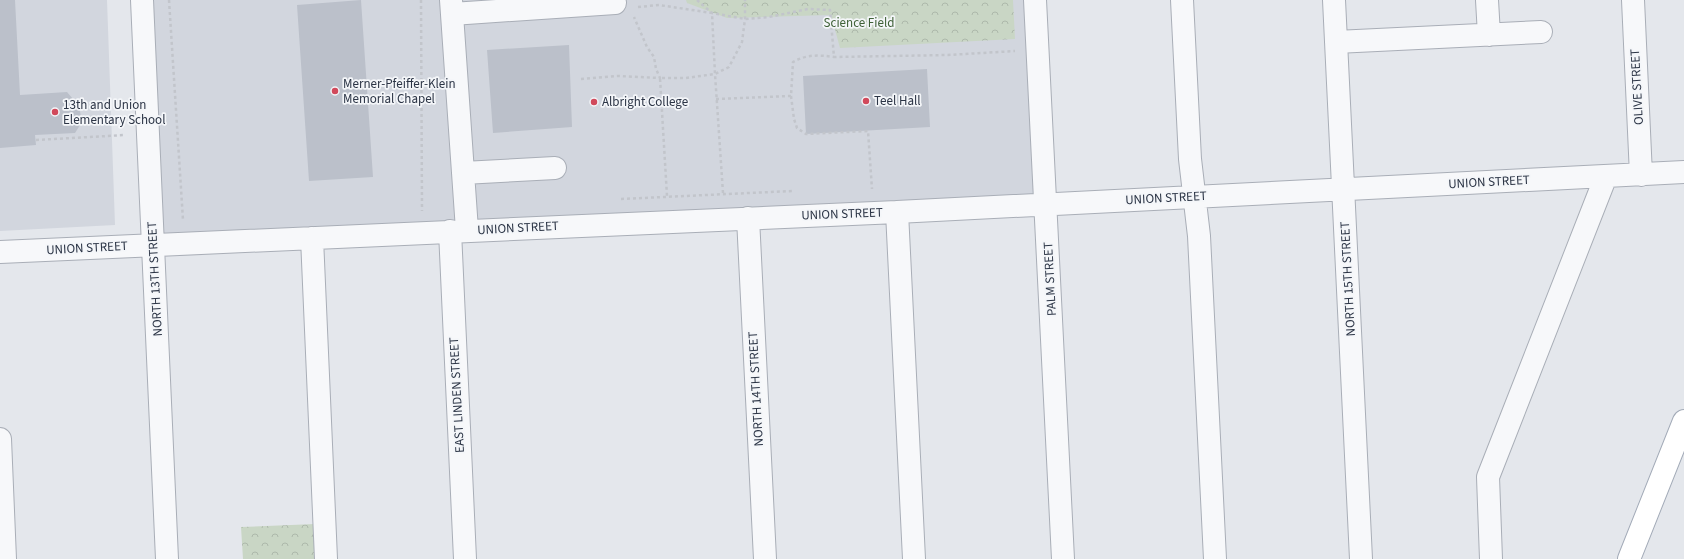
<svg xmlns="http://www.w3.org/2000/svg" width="1684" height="559" font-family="'Source Sans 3',sans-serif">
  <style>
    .built { fill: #d2d6de }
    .park { fill: url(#park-crowns) }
    .building { fill: #bbc0ca }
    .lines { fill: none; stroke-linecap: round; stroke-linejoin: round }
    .minor-casing { stroke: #a9aeb7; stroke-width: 24 }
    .major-casing { stroke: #a3abb8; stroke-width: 24 }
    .path { stroke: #c2c5cb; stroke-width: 2.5; stroke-dasharray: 3 3; stroke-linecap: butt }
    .minor { stroke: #f7f8fa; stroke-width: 22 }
    .major { stroke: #fff; stroke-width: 22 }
    .poi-dot { fill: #d1495b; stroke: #f4f6f9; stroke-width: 1.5 }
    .labels { text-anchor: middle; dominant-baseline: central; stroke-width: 3.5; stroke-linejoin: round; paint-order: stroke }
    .park-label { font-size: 13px; fill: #3f6138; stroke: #f4f6f9 }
    .poi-label { font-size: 13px; fill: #2b3445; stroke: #f4f6f9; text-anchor: start }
    .street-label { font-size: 13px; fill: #2b3445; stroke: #f4f6f9 }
  </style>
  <defs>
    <pattern id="park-crowns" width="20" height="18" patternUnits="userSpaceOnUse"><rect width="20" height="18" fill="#c9d6c5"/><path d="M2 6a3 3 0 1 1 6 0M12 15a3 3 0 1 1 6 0" fill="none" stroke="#adb8ab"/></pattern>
  </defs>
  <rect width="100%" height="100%" fill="#e4e7ec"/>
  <path class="built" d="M0,0H107L115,225L0,231Z
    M142,0H1035L1046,205L153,245Z"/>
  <path class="park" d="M686,0H1013L1015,39L840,48L831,15L727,18L687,3Z
    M315,524L317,559H243L241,527Z"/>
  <path class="building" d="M0,0H15L20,95L67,92L79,106L82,122L75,133L35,135L36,145L0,148Z
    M361,0L373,177L309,181L297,5Z
    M569,45L572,127L493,133L487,50Z
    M927,69L930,127L806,134L803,76Z"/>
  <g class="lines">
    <g class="minor-casing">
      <path id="minor" d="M142,0L167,559
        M451,0L467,230
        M1035,0L1063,559
        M1182,0L1190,159L1199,236L1215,559
        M1334,0L1361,559
        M1487,0L1489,35
        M1633,0L1641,175
        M452,14L615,3L614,0
        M1336,42L1541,32
        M463,173L555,168
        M897,212L914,559
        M748,218L765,559
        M450,231L465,559
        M312,238L326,559
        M0,252L897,212L1684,172
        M0,439L5,559
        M1491,559L1488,477L1606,176"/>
    </g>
    <g class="major-casing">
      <path id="major" d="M1629,559L1684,421"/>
    </g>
    <path class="path" d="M169,0L183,220
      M421,0L422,211
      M697,0L712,13L745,19L769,17L808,9L830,10L834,57L948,55L1015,51
      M638,7L659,5L712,13L715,74L686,78H660L667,196
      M581,79L618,76L660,78L656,69L654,57L647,47L634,17
      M791,96L794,119L797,128L806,134L868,131L872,189
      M716,99L791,96L793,62C807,54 819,55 834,57
      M36,140L125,135
      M723,193L715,74L729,67L742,42L745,19V0
      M621,199L792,191"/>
    <use href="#minor" class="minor"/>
    <use href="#major" class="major"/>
  </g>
  <g class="poi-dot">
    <circle cx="335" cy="91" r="4"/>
    <circle cx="866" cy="101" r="4"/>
    <circle cx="594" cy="102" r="4"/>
    <circle cx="55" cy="112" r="4"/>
  </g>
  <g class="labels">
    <g class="park-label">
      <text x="859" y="23">Science Field</text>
    </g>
    <g class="poi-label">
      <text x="343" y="84">Merner-Pfeiffer-Klein<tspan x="343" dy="15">Memorial Chapel</tspan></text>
      <text x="874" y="101">Teel Hall</text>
      <text x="602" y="102">Albright College</text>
      <text x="63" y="105">13th and Union<tspan x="63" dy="15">Elementary School</tspan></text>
    </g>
    <g class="street-label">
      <text transform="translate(1637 87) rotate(-93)">OLIVE STREET</text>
      <text transform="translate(1489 182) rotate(-3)">UNION STREET</text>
      <text transform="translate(1166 198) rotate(-3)">UNION STREET</text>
      <text transform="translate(842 214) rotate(-2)">UNION STREET</text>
      <text transform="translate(518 228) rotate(-3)">UNION STREET</text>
      <text transform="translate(87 248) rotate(-3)">UNION STREET</text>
      <text transform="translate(155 279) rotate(-93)">NORTH 13TH STREET</text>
      <text transform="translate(1050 279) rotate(-93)">PALM STREET</text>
      <text transform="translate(1348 279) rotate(-93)">NORTH 15TH STREET</text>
      <text transform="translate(756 389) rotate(-93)">NORTH 14TH STREET</text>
      <text transform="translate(457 395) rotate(-93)">EAST LINDEN STREET</text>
    </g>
  </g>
</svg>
